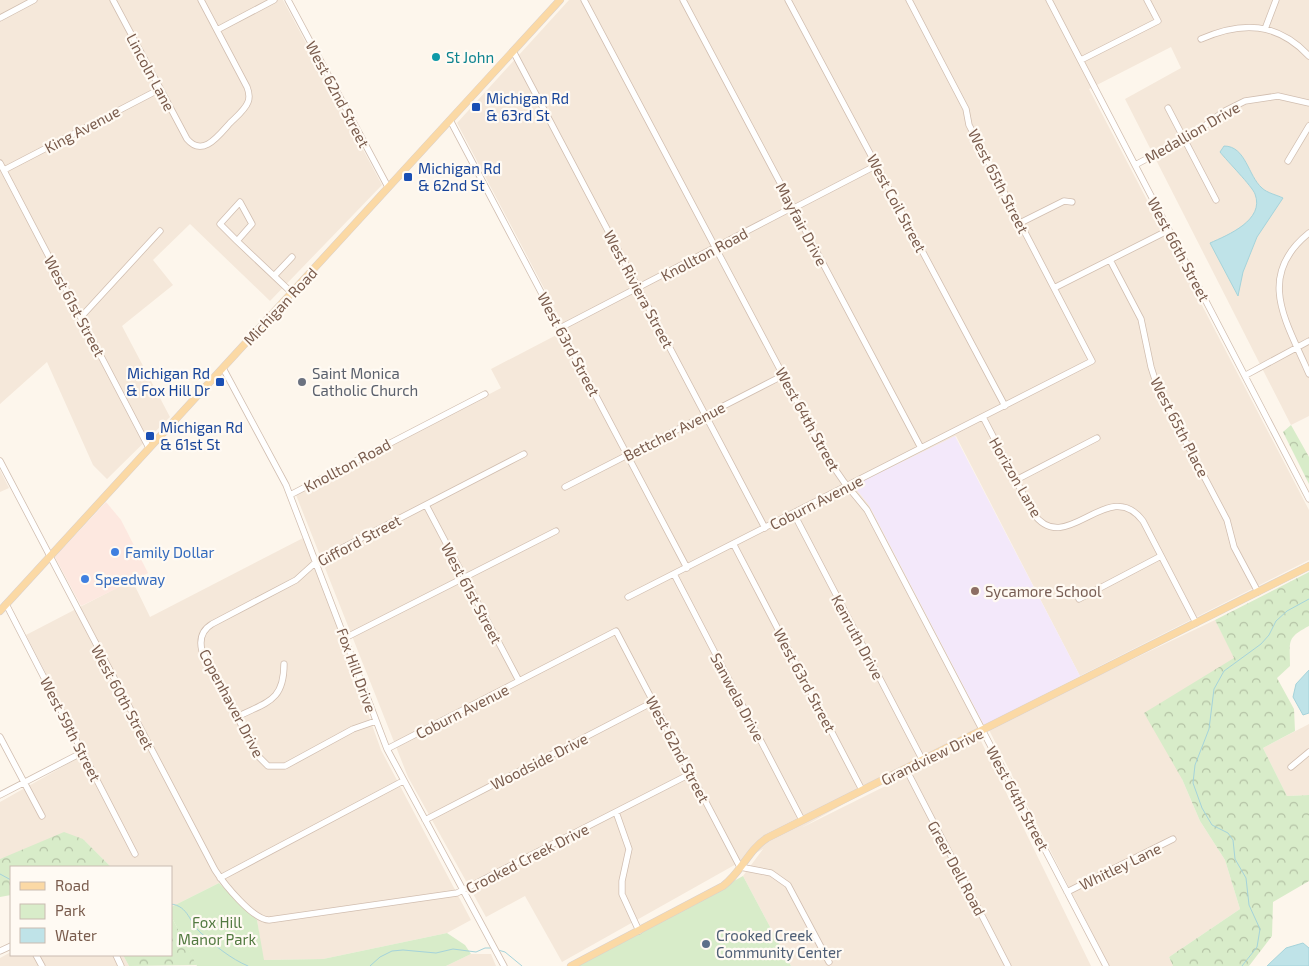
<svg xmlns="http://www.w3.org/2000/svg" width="1309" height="966" font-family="'Exo 2',sans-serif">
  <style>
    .residential { fill: #f5e8da }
    .commercial { fill: #fde8e0 }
    .education { fill: #f3e8fa }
    .forest { fill: url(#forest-crowns) }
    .park { fill: #d8ecc9 }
    .water { fill: #bfe3e8; stroke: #a5d3da }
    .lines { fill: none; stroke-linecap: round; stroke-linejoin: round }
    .stream { stroke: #a5d3da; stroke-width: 1 }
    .minor-casing { stroke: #d1beb0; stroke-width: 7 }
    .major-casing { stroke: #dad1cd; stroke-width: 8 }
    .minor { stroke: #fff; stroke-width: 5.5 }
    .major { stroke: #fbd9a5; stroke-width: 7 }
    .culture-dot { fill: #0f9aa8; stroke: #fffaf3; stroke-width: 2 }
    .transit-dot { fill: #1a4fb4; stroke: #fffaf3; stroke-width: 2 }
    .worship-dot { fill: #6b7280; stroke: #fffaf3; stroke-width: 2 }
    .shop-dot { fill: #3f7fe0; stroke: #fffaf3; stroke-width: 2 }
    .education-dot { fill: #8d6e63; stroke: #fffaf3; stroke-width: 2 }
    .service-dot { fill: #5c6f8a; stroke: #fffaf3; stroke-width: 2 }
    .labels { text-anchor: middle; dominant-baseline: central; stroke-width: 4.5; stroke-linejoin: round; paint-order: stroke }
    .culture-label { font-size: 15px; fill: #0d838f; stroke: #fffaf3; text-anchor: start }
    .street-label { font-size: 15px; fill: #7a5c4d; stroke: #fffaf3 }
    .transit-label { font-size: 15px; fill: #164399; stroke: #fffaf3; text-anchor: start }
    .worship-label { font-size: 15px; fill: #5b616d; stroke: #fffaf3; text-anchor: start }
    .shop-label { font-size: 15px; fill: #366cbe; stroke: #fffaf3; text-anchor: start }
    .education-label { font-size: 15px; fill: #785e54; stroke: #fffaf3; text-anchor: start }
    .park-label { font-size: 15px; fill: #537a41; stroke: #fffaf3 }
    .service-label { font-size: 15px; fill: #4e5e75; stroke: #fffaf3; text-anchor: start }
  </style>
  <defs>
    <pattern id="forest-crowns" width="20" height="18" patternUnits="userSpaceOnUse" patternTransform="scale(1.25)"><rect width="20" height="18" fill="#d8ecc9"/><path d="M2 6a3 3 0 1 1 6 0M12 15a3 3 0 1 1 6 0" fill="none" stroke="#b4c2a5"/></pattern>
  </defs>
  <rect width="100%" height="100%" fill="#fdf6ec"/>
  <path class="residential" d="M0,0H283L382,185L270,301L190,224L153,260L173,285L122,326L170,417L107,479L93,465L47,362L0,404Z
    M569,0H1309V416L1291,425L1125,99L1181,68L1171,47L1089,89L1309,510V560L1080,676L956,436L858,484L856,489L869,505L984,725L801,828L980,739L1091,966H791L743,876L763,849L562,962L525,896L486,917L408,777L296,495L501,388L491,369L566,330L457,123Z
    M0,470L9,488L0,492Z
    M305,537L381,750L471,920L447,933L323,959L263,960L257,920L219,883L171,907V867H111L83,839L0,859V802L87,753L26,635L132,580L150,617Z
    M1215,620L1235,658L1182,779L1200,821L1225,860L1240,909L1169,957L1173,966H1109L988,728Z
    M1309,724V795L1287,796L1263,748Z
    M11,952V955H123L129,966H0V958Z
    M471,954H491L496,966H446Z"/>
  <path class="commercial" d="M106,502L121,520L148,573L81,606L55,557Z"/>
  <path class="education" d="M955,436L1080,676L984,725L869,505L856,489L857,484Z"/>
  <path class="forest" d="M1291,425L1309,457V484L1283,432Z
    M1309,572V626C1286,638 1290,641 1290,666L1277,678L1294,709L1295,731L1263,748L1287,796L1309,795V881L1273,902L1272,936L1249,966H1173L1169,957L1240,909L1225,860L1200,821L1182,779L1144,713L1234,658L1215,620Z
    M64,832L83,839L111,867H11V895L0,897V859Z
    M171,916L197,965L129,966L123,955H171Z"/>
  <path class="park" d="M743,876L791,966H577Z
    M219,883L257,920L264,960L323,959L447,933L465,945L471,954L446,966H197L171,916V907Z"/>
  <path class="water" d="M1224,146C1246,146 1248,176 1262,188C1267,193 1277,195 1283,198L1257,237L1243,272L1238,296L1210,243C1228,235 1265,220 1255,194C1252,186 1227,161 1220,152Z
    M1309,670V713L1303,715L1293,697L1296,684Z
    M1303,943L1309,948V966H1267L1286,948Z"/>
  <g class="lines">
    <path class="stream" d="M0,874L11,880
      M171,904C189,906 189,923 201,933C214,945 231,959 248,966
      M498,950L505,952L522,966
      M370,966L380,957L392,951L403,950L436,953L453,949L476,952L485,948H492
      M1242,966L1257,947L1260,929L1249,905L1246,878L1235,859L1233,840L1228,833L1212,825L1202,808L1193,783L1195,765L1209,729L1214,689L1224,671L1261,644L1269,635L1276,621L1287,611L1309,599"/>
    <g class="minor-casing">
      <path id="minor" d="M113,0L187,139C203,158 219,135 230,123C236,117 245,110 248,102C250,97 249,92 247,87L201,0
        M288,0L388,187
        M584,0L826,456L844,482L867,510L1106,966
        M683,0L921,448
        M788,0L1005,406
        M1049,0L1309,499
        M0,18L34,0
        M1265,29L1276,0
        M217,30L274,0
        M1201,39C1242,21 1277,22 1309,56
        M513,51L765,528
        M1081,60L1158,21L1147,0
        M1168,108L1216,200
        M450,120L687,568
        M1288,161L1309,126
        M0,163L149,448
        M1135,165L1194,134L1223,112L1245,101L1278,96L1309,103
        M4,170L160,89
        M240,202L252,224L237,241L220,224Z
        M794,208L877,165
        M1020,223L1064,201L1072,202
        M1309,233C1254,277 1288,324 1309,374
        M237,241L292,293
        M1110,260L1141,319L1151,367L1158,389L1227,520L1234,547L1258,592
        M274,276L292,257
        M1054,288L1169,230
        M81,317L160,231
        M560,328L793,207
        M223,368L286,485L387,749L504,966
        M1246,375L1309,341
        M983,417L1033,513C1066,560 1108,474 1143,521L1196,623
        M0,461L215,870C224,884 253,920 269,920L457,893L690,774
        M1016,480L1097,438
        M565,487L784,375
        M290,495L485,394
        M426,505L519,681
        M794,514L923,761
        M734,545L862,790
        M674,574L802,820
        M628,597L1092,361L969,125L966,109L909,0
        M1079,599L1161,556
        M6,604L135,854
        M345,638L556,531
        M237,717C266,702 284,702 284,664
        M376,721L353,729L285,766H268L258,756L202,651C199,639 202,630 212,624L296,580L317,561L524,454
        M0,737L42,816
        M387,749L616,631L740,867L771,873L788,885L829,962
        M1291,767L1309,752
        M906,769L1008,966
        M0,795L83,752
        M616,812L629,849L622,881V894L639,931
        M425,820L653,702
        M220,878L403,781
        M1067,892L1173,839
        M0,951L11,946
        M36,955L42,966
        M116,955L121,966"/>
    </g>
    <g class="major-casing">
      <path id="major" d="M0,611L560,0
        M571,966L723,886C741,873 748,850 767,838L1309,566"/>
    </g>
    <use href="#minor" class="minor"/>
    <use href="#major" class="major"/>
  </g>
  <circle class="culture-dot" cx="436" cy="57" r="5"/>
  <g class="transit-dot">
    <rect x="471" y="102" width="10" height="10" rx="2.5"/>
    <rect x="403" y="172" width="10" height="10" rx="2.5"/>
    <rect x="215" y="377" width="10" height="10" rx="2.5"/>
    <rect x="145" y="431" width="10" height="10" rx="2.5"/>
  </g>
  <circle class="worship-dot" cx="302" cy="382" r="5"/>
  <g class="shop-dot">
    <circle cx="115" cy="552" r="5"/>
    <circle cx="85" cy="579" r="5"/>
  </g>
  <circle class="education-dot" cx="975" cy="591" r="5"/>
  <circle class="service-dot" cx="706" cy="944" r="5"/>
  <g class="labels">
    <g class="culture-label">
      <text x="446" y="57">St John</text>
    </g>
    <g class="street-label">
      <text transform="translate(151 72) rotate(62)">Lincoln Lane</text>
      <text transform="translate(338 94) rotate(62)">West 62nd Street</text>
      <text transform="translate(82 129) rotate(-28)">King Avenue</text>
      <text transform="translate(1192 132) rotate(-30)">Medallion Drive</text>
      <text transform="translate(999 181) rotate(63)">West 65th Street</text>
      <text transform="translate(897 203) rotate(62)">West Coil Street</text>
      <text transform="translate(802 224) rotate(62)">Mayfair Drive</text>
      <text transform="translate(1179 249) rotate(62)">West 66th Street</text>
      <text transform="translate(704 254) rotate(-28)">Knollton Road</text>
      <text transform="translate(639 289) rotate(62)">West Riviera Street</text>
      <text transform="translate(75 306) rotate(62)">West 61st Street</text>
      <text transform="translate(280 306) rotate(-47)">Michigan Road</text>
      <text transform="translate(569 344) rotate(62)">West 63rd Street</text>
      <text transform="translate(808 419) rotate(61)">West 64th Street</text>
      <text transform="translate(1180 427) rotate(63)">West 65th Place</text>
      <text transform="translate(674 431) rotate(-27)">Bettcher Avenue</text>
      <text transform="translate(347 465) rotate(-28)">Knollton Road</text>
      <text transform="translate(1016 477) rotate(60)">Horizon Lane</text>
      <text transform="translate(816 502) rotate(-27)">Coburn Avenue</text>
      <text transform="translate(359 540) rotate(-28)">Gifford Street</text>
      <text transform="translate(472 593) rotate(62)">West 61st Street</text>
      <text transform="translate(858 637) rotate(62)">Kenruth Drive</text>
      <text transform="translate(357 670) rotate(70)">Fox Hill Drive</text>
      <text transform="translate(805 680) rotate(62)">West 63rd Street</text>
      <text transform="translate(123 697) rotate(62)">West 60th Street</text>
      <text transform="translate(738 697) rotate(62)">Sanwela Drive</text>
      <text transform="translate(232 703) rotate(62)">Copenhaver Drive</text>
      <text transform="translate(462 711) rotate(-27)">Coburn Avenue</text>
      <text transform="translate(71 729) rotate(63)">West 59th Street</text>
      <text transform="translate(678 749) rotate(62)">West 62nd Street</text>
      <text transform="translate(932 756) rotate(-26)">Grandview Drive</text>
      <text transform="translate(539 761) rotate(-27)">Woodside Drive</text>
      <text transform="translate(1018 798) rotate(62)">West 64th Street</text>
      <text transform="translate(527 858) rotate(-27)">Crooked Creek Drive</text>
      <text transform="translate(1120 866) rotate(-26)">Whitley Lane</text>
      <text transform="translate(957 868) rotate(62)">Greer Dell Road</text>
    </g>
    <g class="transit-label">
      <text x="486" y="98">Michigan Rd<tspan x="486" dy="17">&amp; 63rd St</tspan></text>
      <text x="418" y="168">Michigan Rd<tspan x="418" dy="17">&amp; 62nd St</tspan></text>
      <text x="210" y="373" text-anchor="end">Michigan Rd<tspan x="210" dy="17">&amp; Fox Hill Dr</tspan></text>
      <text x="160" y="427">Michigan Rd<tspan x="160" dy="17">&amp; 61st St</tspan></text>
    </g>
    <g class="worship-label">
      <text x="312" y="373">Saint Monica<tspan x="312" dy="17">Catholic Church</tspan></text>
    </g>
    <g class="shop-label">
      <text x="125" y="552">Family Dollar</text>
      <text x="95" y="579">Speedway</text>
    </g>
    <g class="education-label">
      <text x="985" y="591">Sycamore School</text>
    </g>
    <g class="park-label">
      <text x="217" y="922">Fox Hill<tspan x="217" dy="17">Manor Park</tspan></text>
    </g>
    <g class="service-label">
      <text x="716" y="935">Crooked Creek<tspan x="716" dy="17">Community Center</tspan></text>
    </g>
  </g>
  <rect x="10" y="866" width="162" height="90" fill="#fffaf3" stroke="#cabbb1"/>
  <rect x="20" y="882" width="25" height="8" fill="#fbd9a5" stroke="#cabbb1"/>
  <text x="55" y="891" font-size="15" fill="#7a5c4d">Road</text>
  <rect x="20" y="904" width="25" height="15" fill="#d8ecc9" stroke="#cabbb1"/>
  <text x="55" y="916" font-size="15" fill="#7a5c4d">Park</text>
  <rect x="20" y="928" width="25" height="15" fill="#bfe3e8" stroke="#cabbb1"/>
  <text x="55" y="941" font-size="15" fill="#7a5c4d">Water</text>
</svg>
